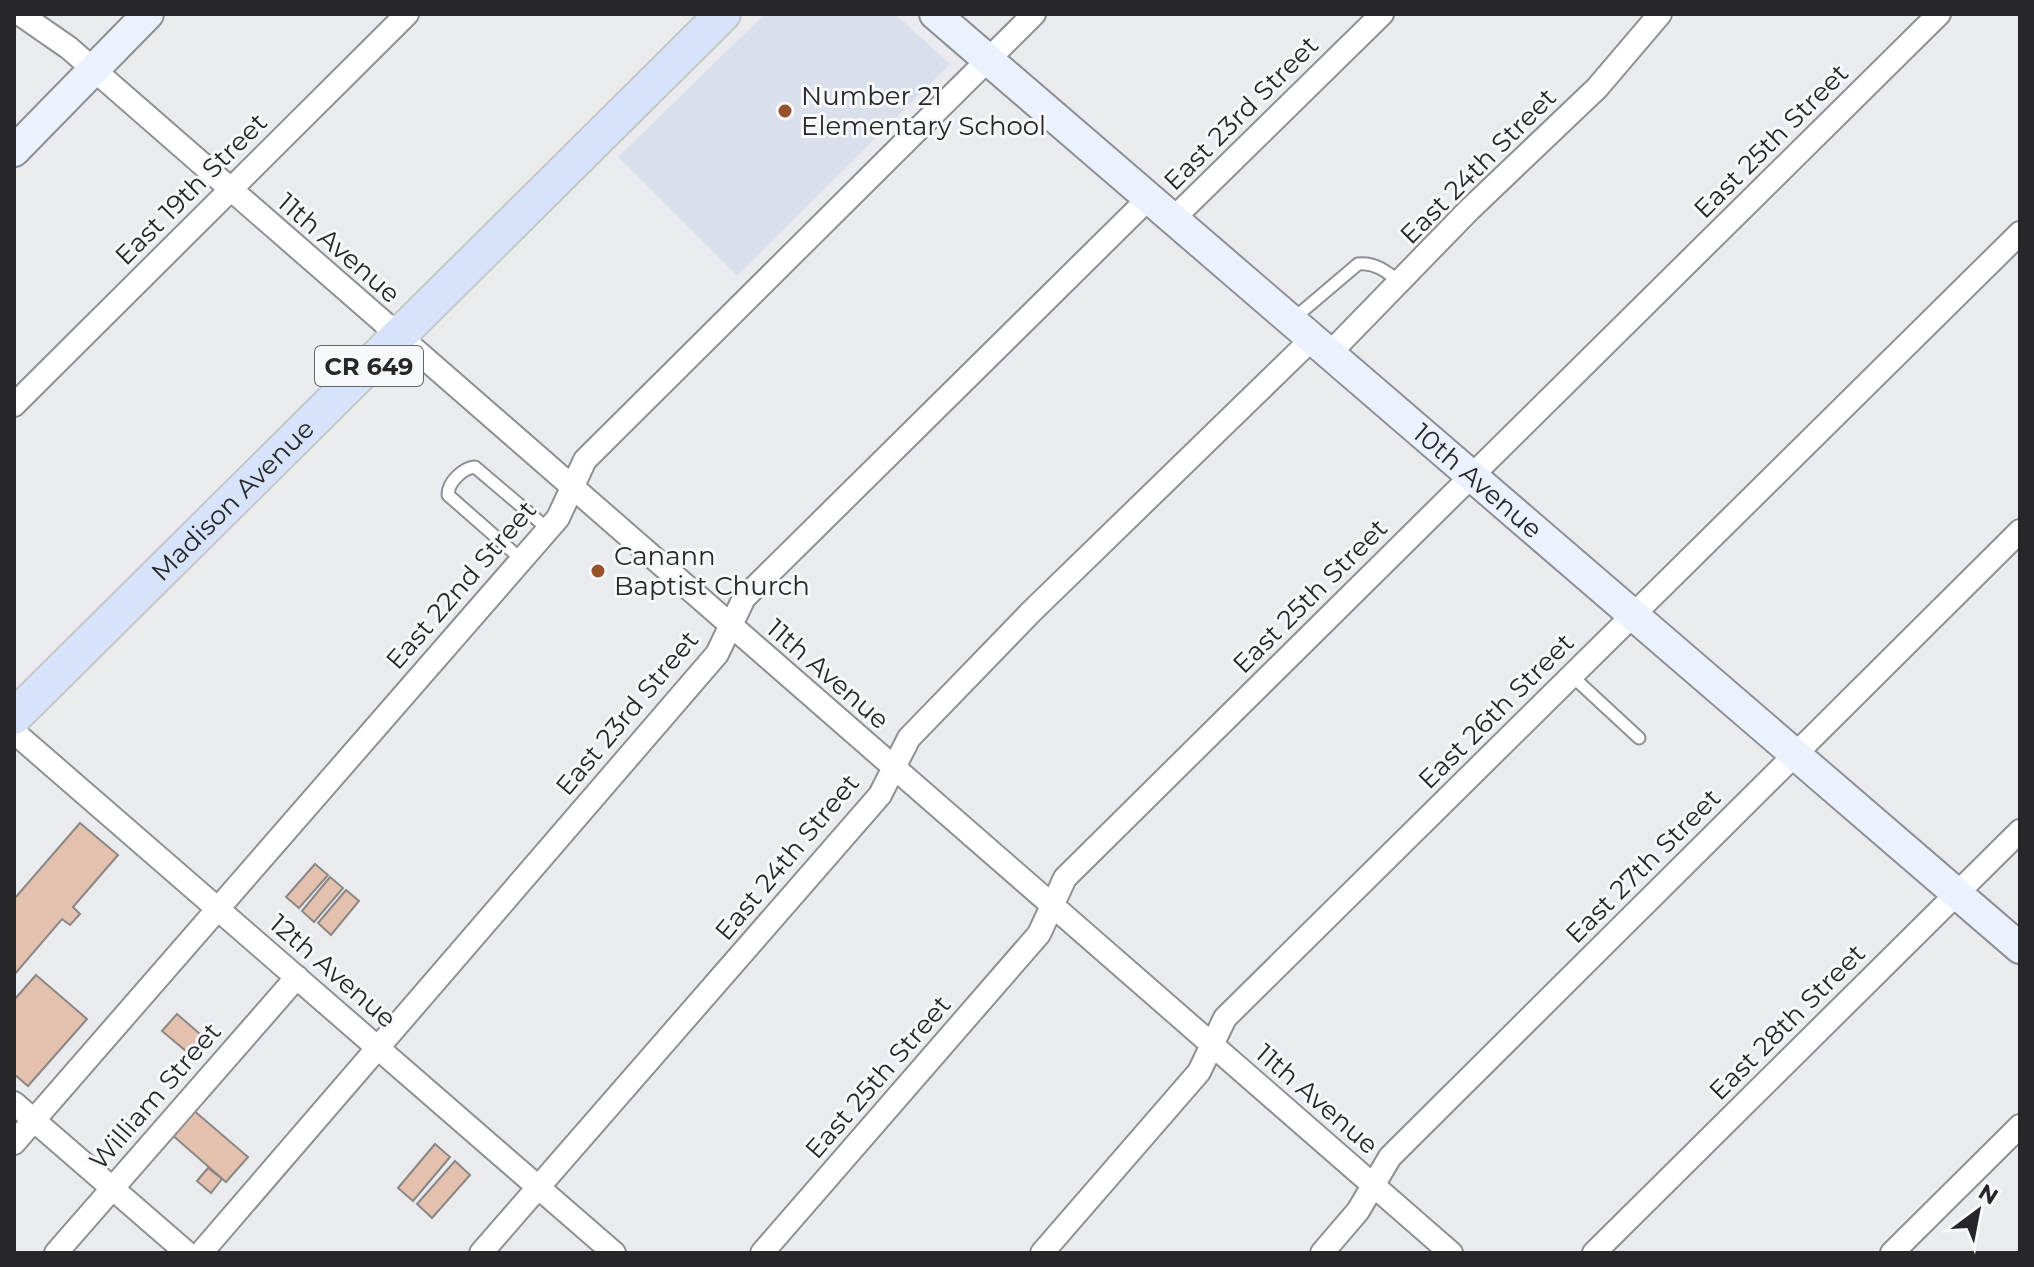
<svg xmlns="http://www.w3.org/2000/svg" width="2034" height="1267" font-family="Montserrat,sans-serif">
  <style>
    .built { fill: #dae0eb }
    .building { fill: #e4c0ae; stroke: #8b8785; stroke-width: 2 }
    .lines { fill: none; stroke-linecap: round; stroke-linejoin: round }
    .lane-casing { stroke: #8e9094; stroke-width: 15 }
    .street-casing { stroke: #8e9094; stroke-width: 26 }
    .secondary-casing { stroke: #8e9094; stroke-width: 34 }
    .primary-casing { stroke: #c7c7c7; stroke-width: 38 }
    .lane { stroke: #fff; stroke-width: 11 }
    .street { stroke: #fff; stroke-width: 22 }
    .secondary { stroke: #ebf1fd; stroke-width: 30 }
    .primary { stroke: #d6e3fb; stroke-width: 34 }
    .poi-dot { fill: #98512a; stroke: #f6f8fc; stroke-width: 3 }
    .labels { text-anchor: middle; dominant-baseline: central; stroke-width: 6; stroke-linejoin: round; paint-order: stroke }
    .shield { fill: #f6f8fc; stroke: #656668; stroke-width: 2 }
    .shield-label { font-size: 24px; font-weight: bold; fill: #272729 }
    .poi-label { font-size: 26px; fill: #272729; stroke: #f6f8fc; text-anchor: start }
    .street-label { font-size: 26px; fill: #272729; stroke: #f6f8fc }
  </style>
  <rect width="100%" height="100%" fill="#e9ebef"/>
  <path class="built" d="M765,14H895L950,64L737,276L618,157Z"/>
  <path class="building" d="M80,823L118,855L73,907L80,914L70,925L62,919L14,975V899Z
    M315,864L328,875L299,908L286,897Z
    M330,877L343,888L314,922L302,911Z
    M346,890L359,901L331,935L318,923Z
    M36,975L87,1019L28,1086L14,1074V1000Z
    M177,1014L207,1040L193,1057L162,1031Z
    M192,1109L248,1157L226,1182L171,1134Z
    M435,1144L450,1157L413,1201L398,1188Z
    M455,1161L470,1175L432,1218L417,1204Z
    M208,1168L222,1179L211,1193L197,1181Z"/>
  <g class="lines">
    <g class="lane-casing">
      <path id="lane" d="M1292,320L1358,264C1375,262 1387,272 1400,282
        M521,559L448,495C448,482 463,468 475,467L548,529
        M1572,676L1639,738"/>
    </g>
    <g class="street-casing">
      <path id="street" d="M20,14L69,48L1451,1253
        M1173,219L1382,14
        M1330,353L1469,210L1597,88L1660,14
        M14,405L407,14
        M14,732L614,1253
        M14,1103L187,1253
        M14,1143L558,518L585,460L1034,14
        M56,1253L297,977
        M201,1253L717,654L744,598L1149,198
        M481,1253L880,795L909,738L1032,611L1313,338
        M762,1253L1039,934L1065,878L1939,14
        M1042,1253L1199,1072L1225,1018L2020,233
        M1322,1253L1358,1211L1390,1157L2020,531
        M1594,1253L2020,831
        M1892,1253L2020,1126"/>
    </g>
    <g class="secondary-casing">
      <g id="secondary">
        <path id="s1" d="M935,14L2020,948"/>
        <path d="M14,151L148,14"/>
      </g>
    </g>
    <g class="primary-casing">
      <g id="primary">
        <path id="s2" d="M14,717L723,14"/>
      </g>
    </g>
    <use href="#lane" class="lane"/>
    <use href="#street" class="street"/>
    <use href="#secondary" class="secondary"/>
    <use href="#primary" class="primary"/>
  </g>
  <g class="poi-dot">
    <circle cx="785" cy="111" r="8"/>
    <circle cx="598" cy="571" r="8"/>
  </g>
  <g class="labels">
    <rect class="shield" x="315" y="346" width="108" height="40" rx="6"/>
    <g class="shield-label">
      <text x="369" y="366">CR 649</text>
    </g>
    <g class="poi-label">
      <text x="801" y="96">Number 21<tspan x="801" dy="30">Elementary School</tspan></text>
      <text x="614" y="556">Canann<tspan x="614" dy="30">Baptist Church</tspan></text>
    </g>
    <g class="street-label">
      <text transform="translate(1241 113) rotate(-45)">East 23rd Street</text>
      <text transform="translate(1771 141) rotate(-45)">East 25th Street</text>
      <text transform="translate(1478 166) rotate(-45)">East 24th Street</text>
      <text transform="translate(191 189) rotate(-45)">East 19th Street</text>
      <text transform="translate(339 248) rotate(41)">11th Avenue</text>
      <text stroke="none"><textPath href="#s1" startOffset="716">10th Avenue</textPath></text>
      <text stroke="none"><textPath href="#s2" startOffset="308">Madison Avenue</textPath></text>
      <text transform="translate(461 585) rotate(-49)">East 22nd Street</text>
      <text transform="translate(1310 596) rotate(-45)">East 25th Street</text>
      <text transform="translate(828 674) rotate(41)">11th Avenue</text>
      <text transform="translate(1496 711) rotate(-45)">East 26th Street</text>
      <text transform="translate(627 713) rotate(-50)">East 23rd Street</text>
      <text transform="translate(787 857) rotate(-50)">East 24th Street</text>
      <text transform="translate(1643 866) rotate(-45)">East 27th Street</text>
      <text transform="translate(333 971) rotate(41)">12th Avenue</text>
      <text transform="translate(1787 1022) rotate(-45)">East 28th Street</text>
      <text transform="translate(878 1077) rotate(-49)">East 25th Street</text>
      <text transform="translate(155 1096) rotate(-49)">William Street</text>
      <text transform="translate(1317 1099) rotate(41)">11th Avenue</text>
    </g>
  </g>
  <rect width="2034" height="1267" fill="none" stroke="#272729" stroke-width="32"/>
  <g transform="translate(1978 1211) rotate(32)" stroke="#f6f8fc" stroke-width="6" paint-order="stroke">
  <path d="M0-6L14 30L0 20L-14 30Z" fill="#272729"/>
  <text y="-12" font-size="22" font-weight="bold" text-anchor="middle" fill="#272729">N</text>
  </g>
</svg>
